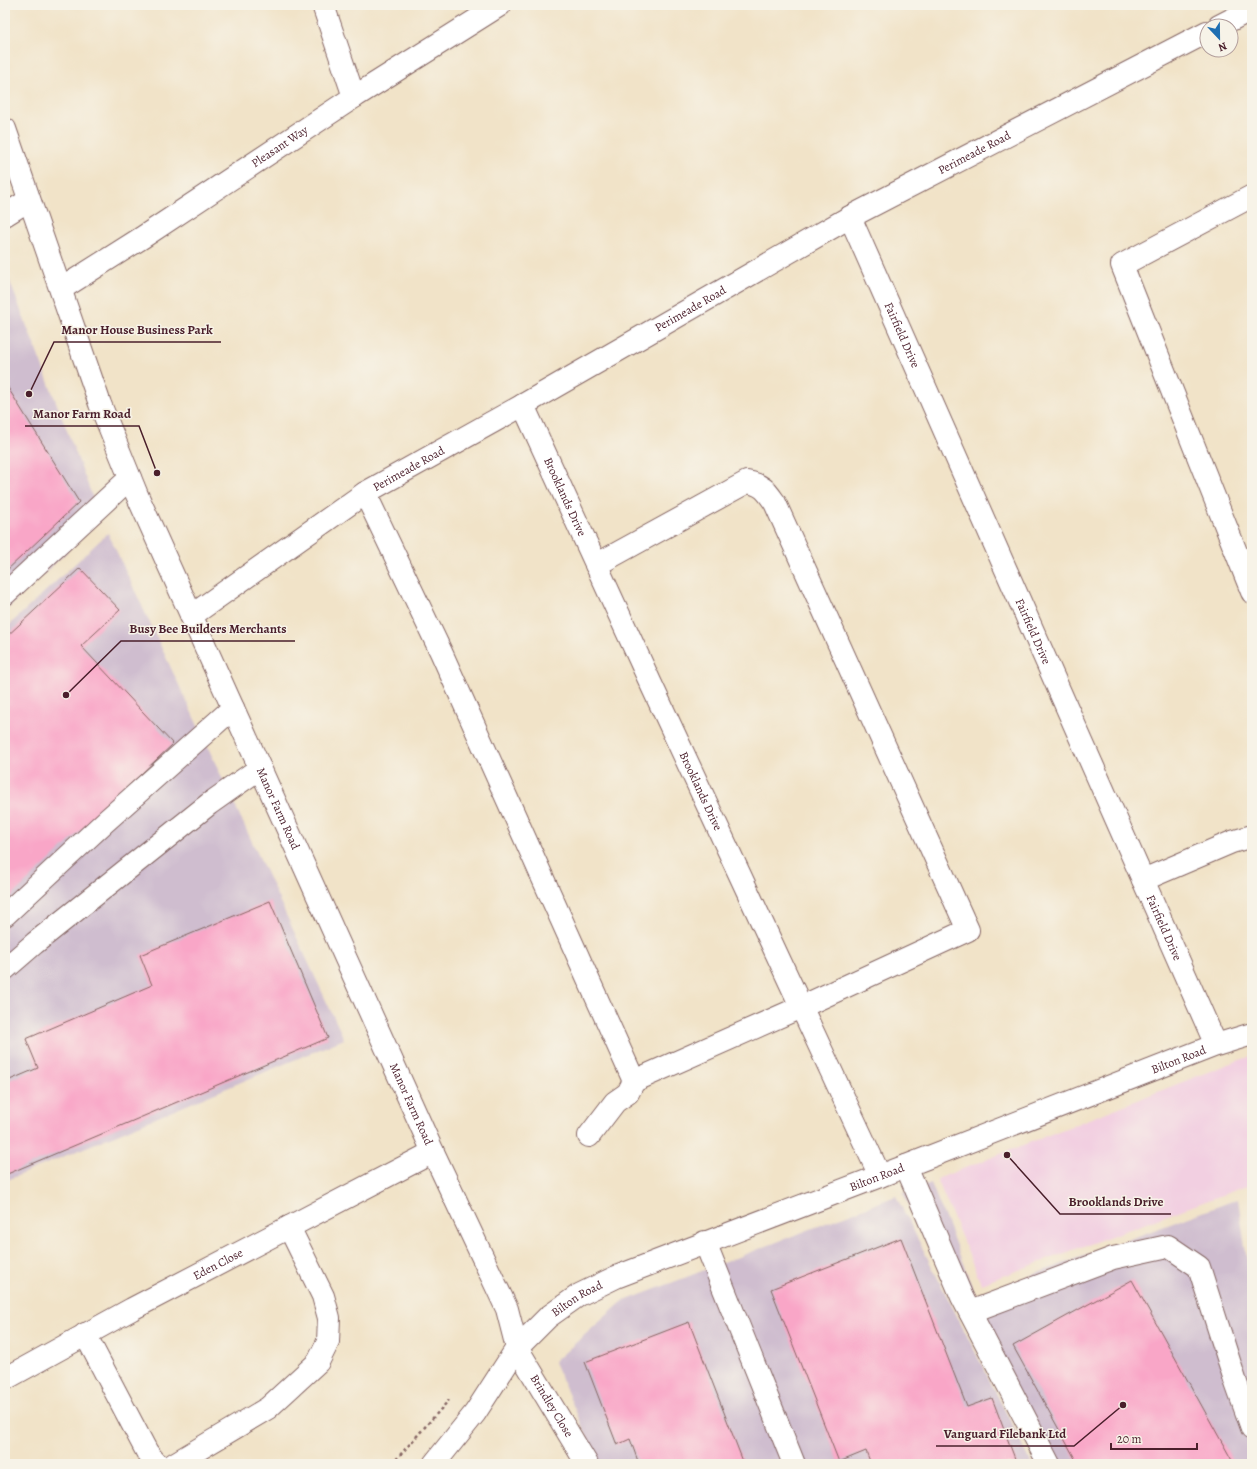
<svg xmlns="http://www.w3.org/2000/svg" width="1257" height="1469" font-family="Alegreya,serif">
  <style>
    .built { fill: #f2cfe1 }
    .industrial { fill: #cfbdcf }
    .building { fill: #f9a6c7 }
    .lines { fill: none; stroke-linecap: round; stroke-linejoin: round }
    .minor-casing { stroke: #846462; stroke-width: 24 }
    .path { stroke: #846462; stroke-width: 2.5; stroke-dasharray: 3 3; stroke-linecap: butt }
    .minor { stroke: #fff; stroke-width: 22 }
    .labels { text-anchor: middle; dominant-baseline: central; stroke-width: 3; stroke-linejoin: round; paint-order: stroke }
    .street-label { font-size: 12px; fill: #4a1f2b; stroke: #f7f3e8 }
    .leader { fill: none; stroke: #4a1f2b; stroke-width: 1.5 }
    .callout-dot { fill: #4a1f2b; stroke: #f7f3e8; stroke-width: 1.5 }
    .callout-label { font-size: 13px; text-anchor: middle; font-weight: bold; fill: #4a1f2b; stroke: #f7f3e8; stroke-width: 3; stroke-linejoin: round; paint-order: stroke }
  </style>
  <rect width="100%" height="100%" fill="#f7f3e8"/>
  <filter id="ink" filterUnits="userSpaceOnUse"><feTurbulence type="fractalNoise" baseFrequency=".025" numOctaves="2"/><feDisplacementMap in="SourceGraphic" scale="8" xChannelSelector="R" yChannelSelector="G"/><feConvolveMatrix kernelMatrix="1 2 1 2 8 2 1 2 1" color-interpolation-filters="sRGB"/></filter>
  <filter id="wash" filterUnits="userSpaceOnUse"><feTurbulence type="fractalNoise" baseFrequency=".012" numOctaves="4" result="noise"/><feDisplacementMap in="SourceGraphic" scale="16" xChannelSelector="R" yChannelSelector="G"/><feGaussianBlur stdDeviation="0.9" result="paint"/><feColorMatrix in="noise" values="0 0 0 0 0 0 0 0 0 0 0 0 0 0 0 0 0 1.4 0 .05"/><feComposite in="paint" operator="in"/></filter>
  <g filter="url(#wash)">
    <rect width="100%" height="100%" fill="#f1e3c8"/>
    <path class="built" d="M1252,1056V1184L981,1284L937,1179L1228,1064Z"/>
    <path class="industrial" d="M5,269L101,519L5,611Z
      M108,533L344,1039L5,1181V629Z
      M931,1183L976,1296L1238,1199L1252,1294V1464H1041L903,1193Z
      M896,1196L1032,1464H599L554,1362L622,1302Z"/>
    <g id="blocks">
      <path class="building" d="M5,383L79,502L5,572Z
        M80,568L120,610L81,646L173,744L5,902V638Z
        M270,901L328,1038L5,1175V1082L38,1068L26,1039L152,985L140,955Z
        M901,1238L967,1407L992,1398L1017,1464H871L866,1451L839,1462L771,1289Z
        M1132,1280L1234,1464H1078L1013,1346Z
        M689,1322L744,1464H639L630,1439L617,1445L585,1362Z"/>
    </g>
  </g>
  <g filter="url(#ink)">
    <use href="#blocks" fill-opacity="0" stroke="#846462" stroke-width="1"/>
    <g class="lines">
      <g class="minor-casing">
        <g id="minor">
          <path d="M323,5L354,97"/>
          <path d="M1219,26L1252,9"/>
          <path id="s1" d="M5,129L100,404L137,495L433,1152L507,1309L517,1348L587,1464"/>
          <path d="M1252,196L1122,265L1252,592"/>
          <path d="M5,215L29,200"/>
          <path id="s2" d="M850,217L1216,1045"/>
          <path id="s3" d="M61,289L143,237L354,97L500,5"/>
          <path id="s4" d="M523,405L651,684L880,1176"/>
          <path d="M365,493L441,652L634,1081L801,1007L968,930L775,503C766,490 763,485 747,482L596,565"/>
          <path d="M5,594L130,478"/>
          <path id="s5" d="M191,616L365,493L523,405L850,217L1207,32"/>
          <path d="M1143,880L1232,842L1252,836"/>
          <path d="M5,915L106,821L233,708"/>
          <path d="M5,969L35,943L209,804L260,768"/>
          <path d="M589,1136L615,1102L628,1093L634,1081"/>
          <path d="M906,1166L962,1297L1049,1464"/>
          <path d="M705,1242L794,1464"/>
          <path d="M970,1312L1113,1258L1168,1246L1199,1267L1236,1383L1252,1428"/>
          <path d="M85,1334L147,1452L155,1462L158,1464"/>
          <path id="s6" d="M5,1379L132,1309L433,1152"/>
          <path d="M174,1464L268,1408L318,1362L328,1342L329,1318L323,1296L289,1227"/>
          <path id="s7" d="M434,1464L475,1413L517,1348L548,1317L579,1295L616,1277L906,1166L1216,1045L1252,1034"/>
        </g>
      </g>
      <path class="path" d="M392,1464L449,1400"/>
      <use href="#minor" class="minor"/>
    </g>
  </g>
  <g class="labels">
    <g class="street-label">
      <text stroke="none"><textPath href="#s3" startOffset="261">Pleasant Way</textPath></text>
      <text stroke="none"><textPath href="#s5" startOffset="911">Perimeade Road</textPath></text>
      <text stroke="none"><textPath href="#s5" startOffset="587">Perimeade Road</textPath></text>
      <text stroke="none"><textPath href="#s2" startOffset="129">Fairfield Drive</textPath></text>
      <text stroke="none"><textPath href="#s5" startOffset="263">Perimeade Road</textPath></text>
      <text stroke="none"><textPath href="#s4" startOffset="101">Brooklands Drive</textPath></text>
      <text stroke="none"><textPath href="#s2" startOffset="453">Fairfield Drive</textPath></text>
      <text stroke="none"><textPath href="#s4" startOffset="425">Brooklands Drive</textPath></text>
      <text stroke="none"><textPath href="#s1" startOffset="733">Manor Farm Road</textPath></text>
      <text stroke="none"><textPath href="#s2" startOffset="777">Fairfield Drive</textPath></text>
      <text stroke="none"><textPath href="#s7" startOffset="869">Bilton Road</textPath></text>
      <text stroke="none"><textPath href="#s1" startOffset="1057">Manor Farm Road</textPath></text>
      <text stroke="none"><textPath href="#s7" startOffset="545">Bilton Road</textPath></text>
      <text stroke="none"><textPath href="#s6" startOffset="242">Eden Close</textPath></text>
      <text stroke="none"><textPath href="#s7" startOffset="221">Bilton Road</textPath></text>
      <text stroke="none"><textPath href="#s1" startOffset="1391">Brindley Close</textPath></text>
    </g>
  </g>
  <path class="leader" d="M29 394L54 342H221M157 473L139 426H25M66 695L121 641H295M1007 1155L1060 1214H1171M1123 1405L1074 1446H936"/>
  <g class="callout-dot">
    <circle cx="29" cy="394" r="4"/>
    <circle cx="157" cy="473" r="4"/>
    <circle cx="66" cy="695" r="4"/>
    <circle cx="1007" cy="1155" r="4"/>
    <circle cx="1123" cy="1405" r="4"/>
  </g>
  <g class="callout-label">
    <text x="137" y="334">Manor House Business Park</text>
    <text x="82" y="418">Manor Farm Road</text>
    <text x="208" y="633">Busy Bee Builders Merchants</text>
    <text x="1116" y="1206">Brooklands Drive</text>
    <text x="1005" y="1438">Vanguard Filebank Ltd</text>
  </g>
  <rect width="1257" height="1469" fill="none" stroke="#f7f3e8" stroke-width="20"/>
  <g transform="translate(1219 38) rotate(158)"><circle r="19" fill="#f7f3e8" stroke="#b29e9c"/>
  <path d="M0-3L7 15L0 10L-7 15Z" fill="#1f6fb2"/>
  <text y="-6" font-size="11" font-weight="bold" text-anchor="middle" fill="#4a1f2b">N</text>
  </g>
  <path d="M1111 1443v6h86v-6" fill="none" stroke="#4a1f2b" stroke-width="2"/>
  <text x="1117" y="1443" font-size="12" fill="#4a1f2b" stroke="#f7f3e8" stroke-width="3" paint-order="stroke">20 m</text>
</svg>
